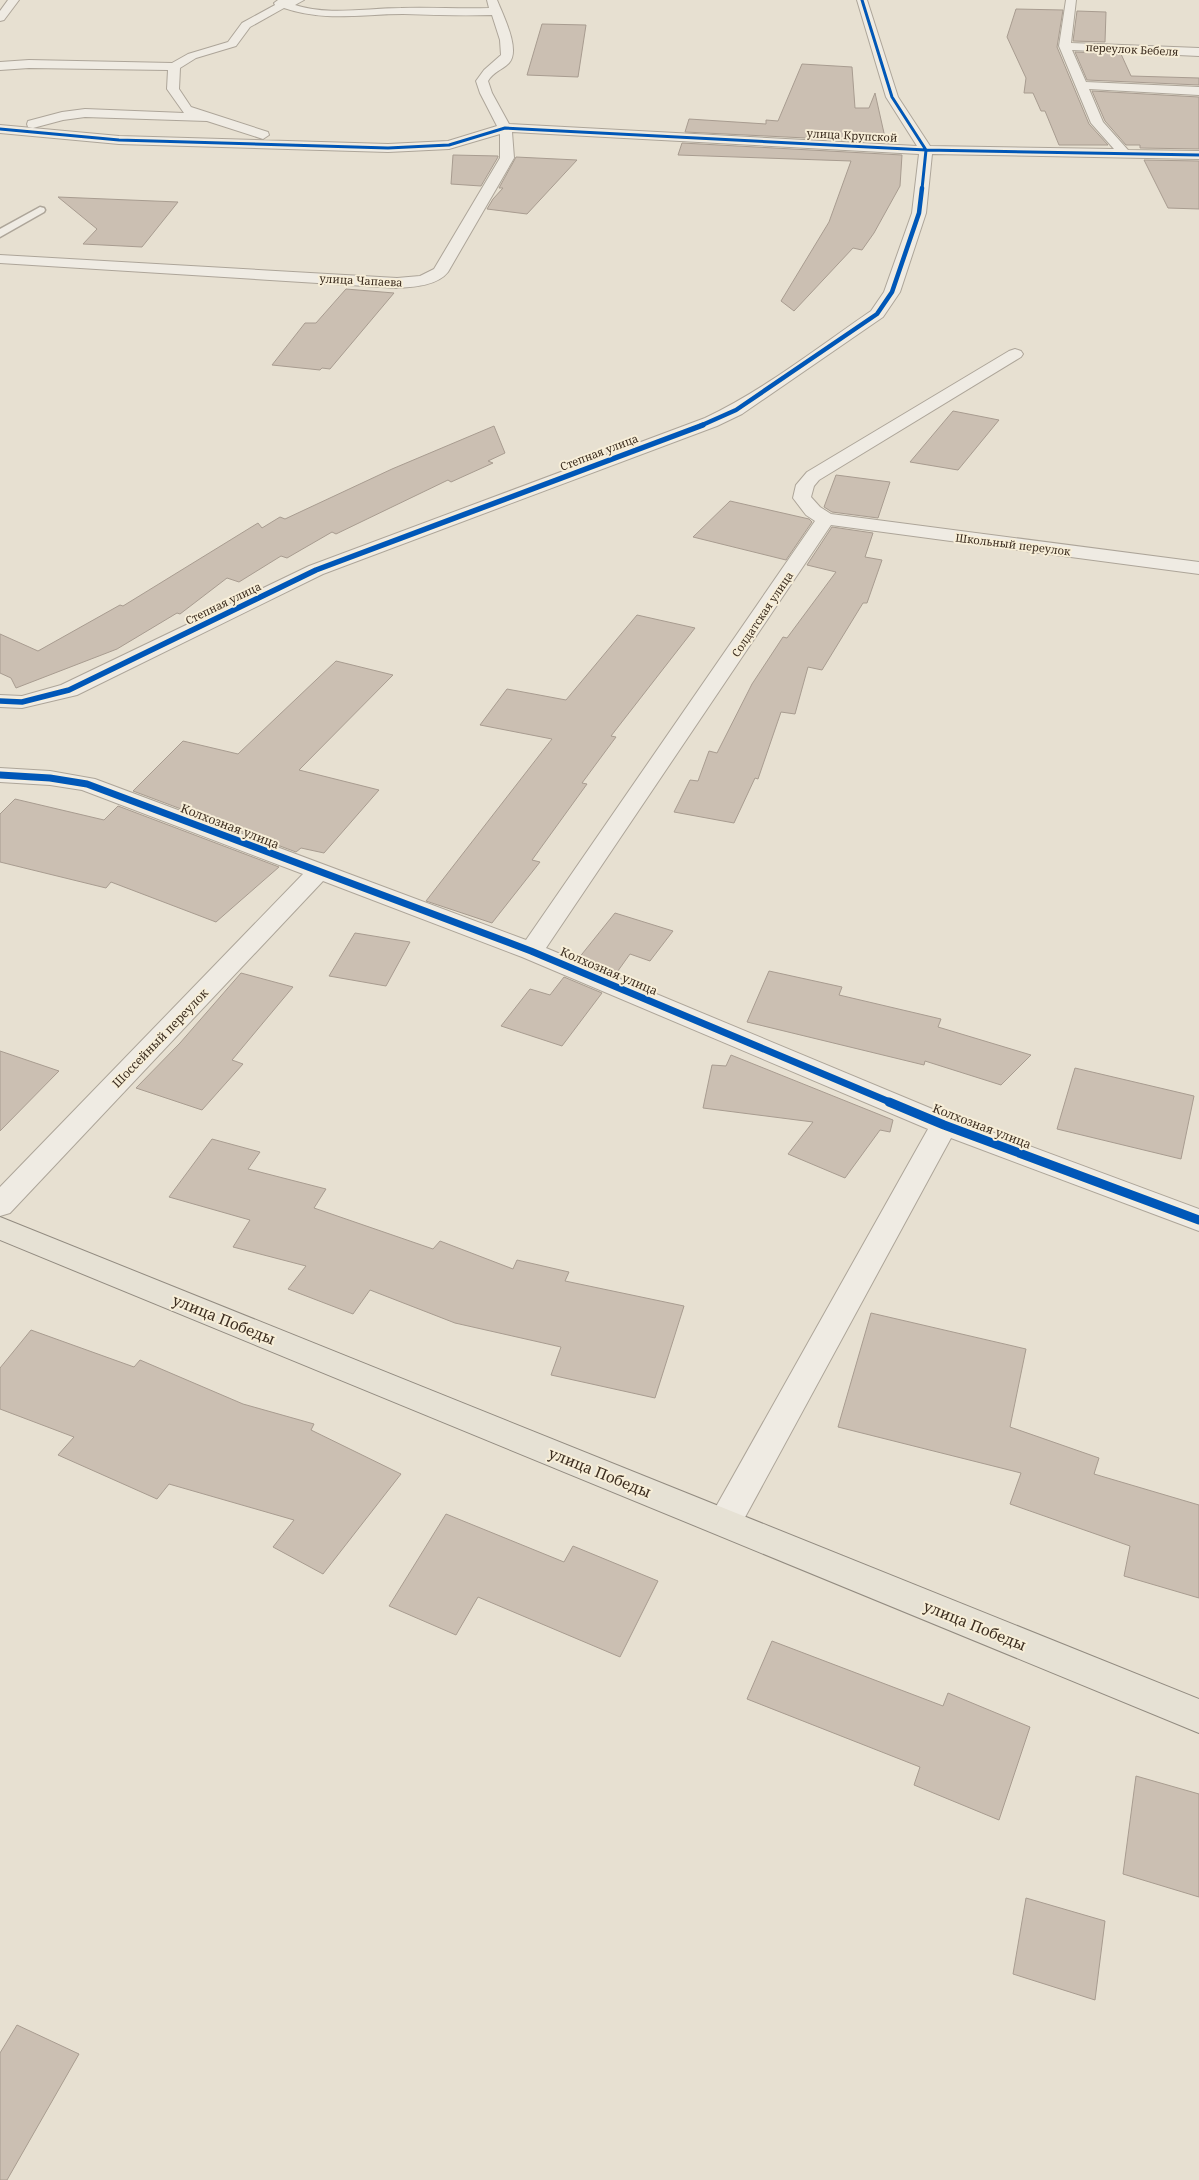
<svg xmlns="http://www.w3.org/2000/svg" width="1199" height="2180" font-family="'Noto Serif',serif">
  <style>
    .building { fill: #cbbfb2; stroke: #a89c90 }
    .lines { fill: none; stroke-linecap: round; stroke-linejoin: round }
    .service-casing { stroke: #ada599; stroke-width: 3 }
    .minor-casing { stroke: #ada599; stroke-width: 2 }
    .primary-casing { stroke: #928b80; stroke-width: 2 }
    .service { fill: #efebe3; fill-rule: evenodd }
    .minor { fill: #efebe3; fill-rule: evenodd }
    .primary { fill: #e6e1d4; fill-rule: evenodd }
    .cycleway-far4-casing { stroke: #f7eed8; stroke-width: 4.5 }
    .cycleway-far3-casing { stroke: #f7eed8; stroke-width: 6 }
    .cycleway-far2-casing { stroke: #f7eed8; stroke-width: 8 }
    .cycleway-far1-casing { stroke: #f7eed8; stroke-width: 9 }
    .cycleway-casing { stroke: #f7eed8; stroke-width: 12 }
    .cycleway-far4 { stroke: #0057b8; stroke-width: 3 }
    .cycleway-far3 { stroke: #0057b8; stroke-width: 4.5 }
    .cycleway-far2 { stroke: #0057b8; stroke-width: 5.5 }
    .cycleway-far1 { stroke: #0057b8; stroke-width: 7 }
    .cycleway { stroke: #0057b8; stroke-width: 9 }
    .labels { text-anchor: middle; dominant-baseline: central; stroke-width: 4; stroke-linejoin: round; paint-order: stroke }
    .far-street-label { font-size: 11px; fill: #3d2e20; stroke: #f7eed8 }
    .street-label { font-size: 12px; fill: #3d2e20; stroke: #f7eed8 }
    .near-street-label { font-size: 15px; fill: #3d2e20; stroke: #f7eed8 }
  </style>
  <rect width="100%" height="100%" fill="#e7e0d1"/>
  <path class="building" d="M1016,9L1063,10L1057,47L1089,124L1108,145H1059L1045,111H1041L1033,93H1024L1026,78L1007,37Z
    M1077,11L1106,12L1105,42L1073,41Z
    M542,24L586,25L578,77L527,75Z
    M1075,52L1121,54L1131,76L1199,78V85L1087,80Z
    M802,64L852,67L855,108H869L875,93L886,142L685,132L689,119L766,124V120L778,121Z
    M1092,91L1199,97V149L1140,148V145H1126L1105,121Z
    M682,143L902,155L900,186L874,233L862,250L853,248L794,311L781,301L829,222L851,161L678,155Z
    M453,155L498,156V157L481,186L451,184Z
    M516,157L577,160L527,214L487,209L493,199L503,188H499Z
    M1144,160L1199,161V209L1168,208Z
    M58,197L178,202L142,247L83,244L97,229Z
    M346,289L394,293L330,369L322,368L320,370L272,365L305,323H316Z
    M953,411L999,420L958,470L910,462Z
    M494,426L505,453L488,461L493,463L451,482L448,480L336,534L332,532L287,558L281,556L239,582L227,578L180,614L177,613L117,649L16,688L11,678L0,673V634L38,651L120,605L123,606L258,523L262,528L280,517L285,519L392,469Z
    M836,475L890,482L878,518L832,512L824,507Z
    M730,501L809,519L812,522L786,560L693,537Z
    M832,527L873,533L865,557L882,560L867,603H863L822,670L808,667L795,714L781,712L758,779L755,778L734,823L674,812L690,780L698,781L709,751L717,753L752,684L783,637L787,638L836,572L807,565Z
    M637,615L695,628L611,736L616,737L582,783L587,784L532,860L540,862L492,923L426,901L552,739L480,725L507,689L566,700Z
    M336,661L393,675L299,770L379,790L324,853L301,848L296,852L133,791L183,741L238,754Z
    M15,799L104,820L118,806L279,867L216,922L111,882L106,888L0,862V814Z
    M615,913L673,931L650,961L630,954L615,975L578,959Z
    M355,933L410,942L386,986L329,976Z
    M769,971L842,987L839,995L941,1019L938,1027L1031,1055L1001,1085L925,1061L924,1065L747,1022Z
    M241,973L293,987L232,1060L243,1064L202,1110L136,1088L180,1043Z
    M564,977L602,993L562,1046L501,1026L530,989L550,995Z
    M0,1051L59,1071L0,1131Z
    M731,1055L893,1120L890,1132L880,1130L845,1178L788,1154L813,1122L703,1108L712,1065L726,1066Z
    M1075,1068L1194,1096L1181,1159L1057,1129Z
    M212,1139L260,1152L248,1169L326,1189L314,1208L433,1249L440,1241L513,1269L517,1260L569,1272L565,1281L684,1306L655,1398L551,1375L561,1347L455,1323L370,1290L353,1314L288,1289L306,1266L233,1247L250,1220L169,1197Z
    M871,1313L1026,1349L1010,1427L1099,1458L1094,1474L1199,1505V1598L1124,1576L1130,1546L1010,1504L1021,1473L838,1427Z
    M31,1330L134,1367L140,1360L243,1404L314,1424L311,1430L401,1474L323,1574L273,1547L294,1520L169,1484L157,1499L58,1455L74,1437L0,1409V1368Z
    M446,1514L564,1562L573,1546L658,1581L620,1657L478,1597L456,1635L389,1606Z
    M772,1641L943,1706L948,1693L1030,1727L999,1820L914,1785L920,1767L747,1699Z
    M1136,1776L1199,1794V1897L1123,1874Z
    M1026,1898L1105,1921L1095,2000L1013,1974Z
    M17,2025L79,2054L7,2180H0V2053Z"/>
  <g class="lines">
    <g class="service-casing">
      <path id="service" d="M40,207L44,208L45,210L44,212L0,237V229Z"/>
    </g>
    <g class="minor-casing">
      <path id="minor" d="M8,0H19L4,20L0,21V11Z
        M278,0H304L295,5C329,16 366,8 401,8C431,7 460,9 489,8L487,0H497C503,15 521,50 509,63C502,70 493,72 488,81L492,93L509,124L917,146L886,97L857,0H867L898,97L930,146L1114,149L1091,123L1059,46L1066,0H1076L1071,43L1199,48V56L1072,50L1086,82L1199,87V95L1089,89L1103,122L1128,150L1199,151V159L932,154L926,213L900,292L883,317L742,414L717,426L323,574L77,695L22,708L0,707V695L22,696L61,685L309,566L705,418C764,390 817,348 871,311L884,292L912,213L919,154L512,132L514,158L448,272C437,286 413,287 397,288L0,263V255L397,278L420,276L434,269L500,158V134L449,149L388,152L119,144L0,133V125L119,136L388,144L448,141L497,126L480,93L476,81L484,70L501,55L500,40L492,15C462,16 433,15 403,14C361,14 325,22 284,8L250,27L236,46L196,58L180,68L179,89L191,107L268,132L269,135L263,139L207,121L85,117L63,120L33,128L28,127L27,124L28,121L62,112L85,109L184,113L167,89L168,70L29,68L0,70V62L29,60L172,63L188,54L228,42L242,23L275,5L274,3Z
        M1015,349L1021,351L1023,354L1021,357L819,480L814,486L811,497L820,507L831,514L1199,562V574L831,525L546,948L954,1118L1199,1209V1231L951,1138L737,1532L725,1536L713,1532L708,1522L713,1512L928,1129L522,957L323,881L10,1213L0,1216V1187L303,874L82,790L50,785L0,782V768L50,771L95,779L526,940L815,521L806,515L793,498L796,485L807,472L1009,351Z"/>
    </g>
    <g class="primary-casing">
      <path id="primary" d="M0,1217L1199,1699V1733L0,1240Z"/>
    </g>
    <use href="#service" class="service"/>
    <use href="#minor" class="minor"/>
    <use href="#primary" class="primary"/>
    <g class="cycleway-far4-casing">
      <path id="cycleway-far4" d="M862,0L892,97L926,150L922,189
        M0,129L119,140L388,148L449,145L505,128L926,150L1199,155"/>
    </g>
    <g class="cycleway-far3-casing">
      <path id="cycleway-far3" d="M700,426L736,410L877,314L892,292L919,213L922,188"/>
    </g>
    <g class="cycleway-far2-casing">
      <path id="cycleway-far2" d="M0,701L22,702L69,690L316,570L703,425"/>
    </g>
    <g class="cycleway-far1-casing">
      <path id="cycleway-far1" d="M0,775L50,778L87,784L531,951L892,1103"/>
    </g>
    <g class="cycleway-casing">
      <path id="cycleway" d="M889,1102L944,1125L1199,1220"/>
    </g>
    <use href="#cycleway-far4" class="cycleway-far4"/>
    <use href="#cycleway-far3" class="cycleway-far3"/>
    <use href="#cycleway-far2" class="cycleway-far2"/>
    <use href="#cycleway-far1" class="cycleway-far1"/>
    <use href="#cycleway" class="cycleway"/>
  </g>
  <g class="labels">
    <g class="far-street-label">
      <text transform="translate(1132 49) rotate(3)">переулок Бебеля</text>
      <text transform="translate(852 135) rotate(3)">улица Крупской</text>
      <text transform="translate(361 280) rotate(3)">улица Чапаева</text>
      <text transform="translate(599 452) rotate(-21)">Степная улица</text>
      <text transform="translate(1013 544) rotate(7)">Школьный переулок</text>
      <text transform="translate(223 603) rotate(-26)">Степная улица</text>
      <text transform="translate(762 614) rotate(-56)">Солдатская улица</text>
    </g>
    <g class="street-label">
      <text transform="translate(230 826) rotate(21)">Колхозная улица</text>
      <text transform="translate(609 971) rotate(23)">Колхозная улица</text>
      <text transform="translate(160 1038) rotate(-46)">Шоссейный переулок</text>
      <text transform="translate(982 1126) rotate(21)">Колхозная улица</text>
    </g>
    <g class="near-street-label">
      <text transform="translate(224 1319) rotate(22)">улица Победы</text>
      <text transform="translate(600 1472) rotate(22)">улица Победы</text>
      <text transform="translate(975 1625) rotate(22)">улица Победы</text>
    </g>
  </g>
</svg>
